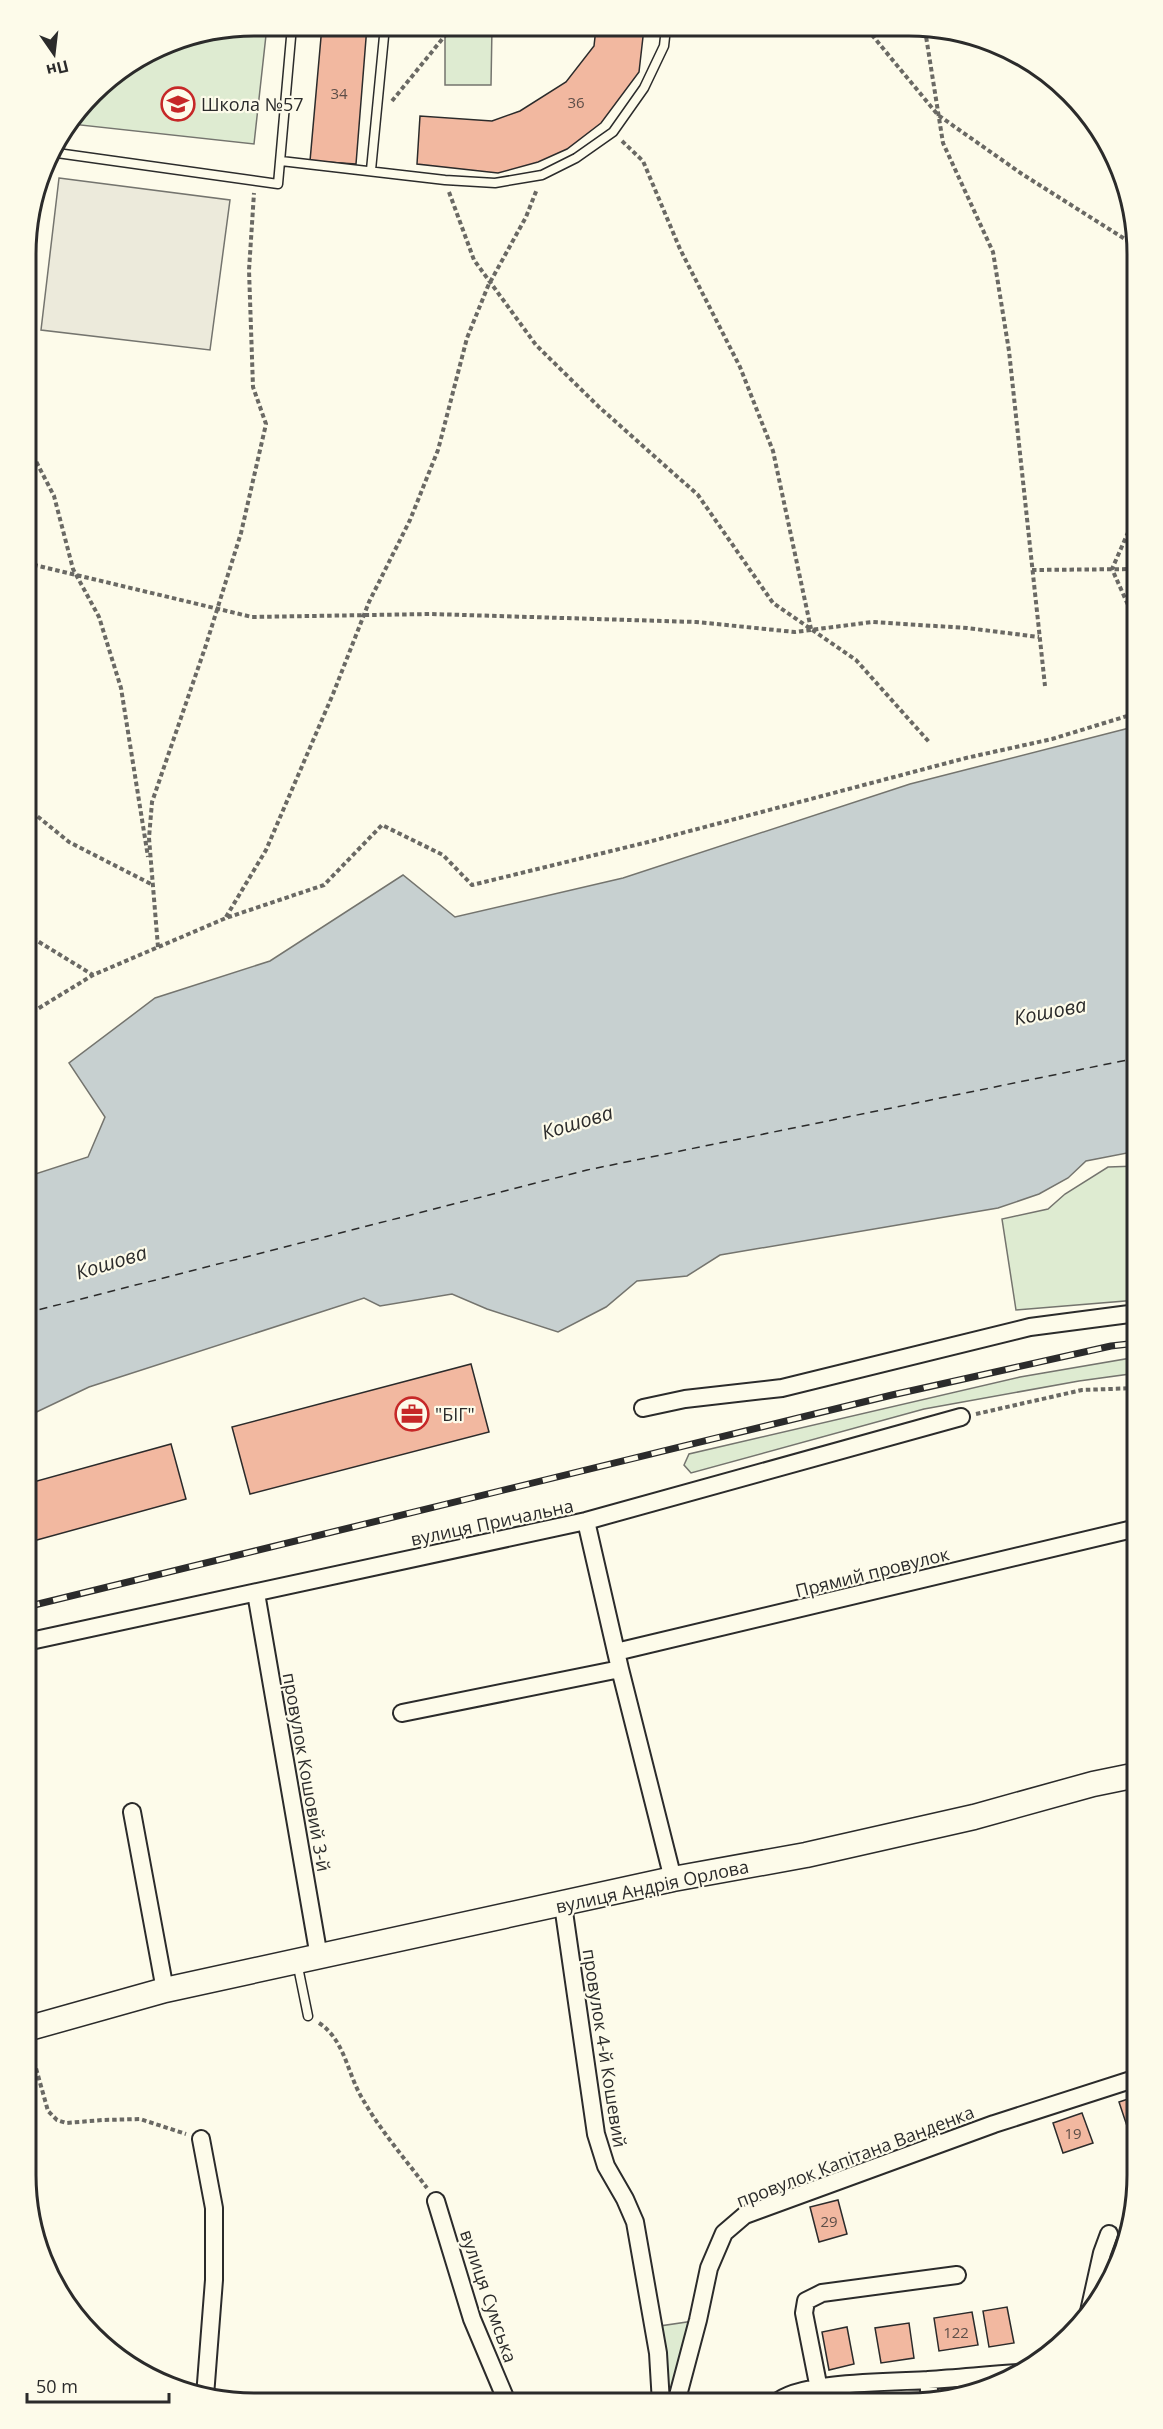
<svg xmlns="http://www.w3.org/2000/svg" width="1163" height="2429" font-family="'Open Sans',sans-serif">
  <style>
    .green { fill: #deebd1; stroke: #74746e; stroke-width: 1.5 }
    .parking { fill: #eceadb; stroke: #74746e; stroke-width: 1.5 }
    .water { fill: #c7d0d0; stroke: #74746e; stroke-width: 1.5 }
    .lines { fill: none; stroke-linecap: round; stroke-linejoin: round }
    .ferry { stroke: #2b2b2b; stroke-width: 1.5; stroke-dasharray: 8 6; stroke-linecap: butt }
    .building { fill: #f2b8a0; stroke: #2b2b2b; stroke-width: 1.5 }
    .lane-casing { stroke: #2b2b2b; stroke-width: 11 }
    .street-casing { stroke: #2b2b2b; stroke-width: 20 }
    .secondary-casing { stroke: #2b2b2b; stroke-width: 27 }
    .path { stroke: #6a6964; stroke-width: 4; stroke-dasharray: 4.5 3; stroke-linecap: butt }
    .lane { stroke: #fdfbea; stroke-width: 8 }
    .street { stroke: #fdfbea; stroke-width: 16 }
    .secondary { stroke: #fdfbea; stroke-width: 24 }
    .rail-casing { stroke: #2b2b2b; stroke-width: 7 }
    .rail { stroke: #fdfbea; stroke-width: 4.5; stroke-dasharray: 14; stroke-linecap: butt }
    .labels { text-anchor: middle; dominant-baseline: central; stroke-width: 4.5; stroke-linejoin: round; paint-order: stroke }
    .number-label { font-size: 15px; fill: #5d4e48 }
    .poi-label { font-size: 18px; fill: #2b2b2b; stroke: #fdfbea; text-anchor: start }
    .street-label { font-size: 18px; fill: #2b2b2b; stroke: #fdfbea }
    .water-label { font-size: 20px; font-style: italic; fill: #2b2b2b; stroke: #fdfbea }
    .rim { fill: none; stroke: #2b2b2b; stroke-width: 3 }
  </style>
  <rect width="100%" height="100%" fill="#fdfbea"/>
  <path class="green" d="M254,26H267L254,144L71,124L103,82L167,43Z
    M445,27H492L491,85H445Z
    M1137,1166V1300L1016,1310L1002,1219L1048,1209L1065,1194L1108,1167Z
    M1137,1357V1373L1079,1381L924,1409L691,1473L684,1465L689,1454L1020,1377Z
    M694,2321L676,2384L667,2402L660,2326Z"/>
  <path class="parking" d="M59,178L230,200L210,350L41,330Z"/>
  <path class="water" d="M1137,726V1157L1132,1152L1086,1161L1068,1178L1039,1194L998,1208L720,1255L687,1276L637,1281L606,1307L558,1332L487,1309L452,1294L380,1306L364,1298L89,1387L26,1417V1177L88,1157L105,1117L69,1063L155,998L270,961L403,875L455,917L623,878L910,784Z"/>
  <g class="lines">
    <path class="ferry" d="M26,1313L587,1170L1137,1058"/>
  </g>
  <path class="building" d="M322,26H367L356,164L310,161Z
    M596,28H644L639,72L601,123L567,149L538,162L498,173L417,164L420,116L492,121L520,111L566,82L594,46Z
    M471,1364L489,1432L250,1494L232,1427Z
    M171,1444L186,1499L26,1543V1484Z
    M1137,2096V2139L1132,2141L1119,2102Z
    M1082,2113L1093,2143L1063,2153L1053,2123Z
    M838,2200L847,2234L819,2242L810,2207Z
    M1007,2307L1014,2343L989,2347L983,2311Z
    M972,2312L978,2345L939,2351L934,2318Z
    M909,2323L914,2358L881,2363L875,2328Z
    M847,2327L854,2364L829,2370L822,2332Z"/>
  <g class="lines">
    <g class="lane-casing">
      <path id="lane" d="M50,152L278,184L292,26
        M281,161L445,180L495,183L542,175L576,158L613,132L644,88L664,46L666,28
        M371,170L385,26
        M297,1962L308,2016"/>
    </g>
    <g class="street-casing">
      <path id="street" d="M643,1408L685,1399L782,1388L1030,1327L1137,1313
        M586,1521L620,1669L673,1879
        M256,1593L319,1957
        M26,1642L586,1521L961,1417
        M616,1652L1137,1528
        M402,1713L620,1669
        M132,1812L165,1990
        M563,1905L596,2134L606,2166L625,2199L635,2222L658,2353L661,2403
        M201,2139L214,2208V2280L205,2396
        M436,2201L472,2319L507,2402
        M1088,2316L1102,2253L1109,2234
        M928,2380L930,2400
        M819,2389L804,2313L806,2301L822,2293L957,2275
        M676,2403L698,2320L709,2268L724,2233L745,2215L994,2124L1137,2078
        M776,2403C798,2381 895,2382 928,2380C959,2378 989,2375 1020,2373"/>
    </g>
    <g class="secondary-casing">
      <path id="secondary" d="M26,2029L165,1990L673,1879L806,1855L974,1817L1093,1784L1137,1775"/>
    </g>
    <path class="path" d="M867,29L938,115L1022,174L1136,246
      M925,30L943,143L993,252L1009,351L1045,686
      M392,101L452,27
      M622,141L643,161L680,249L740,367L773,451L811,629
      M449,192L474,260L536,345L599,407L698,495L773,603L856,660L930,743
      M26,442L54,496L73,569L99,617L121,688L148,857
      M26,563L252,617L431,614L696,622L795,632L872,622L967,628L1039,637
      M1032,570L1137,569
      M1137,625L1112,569L1137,512
      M26,807L69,842L153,885
      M226,917L266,850L333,694L369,602L410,520L438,450L467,338L488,286L526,217L537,189
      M26,934L93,975
      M158,947L149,838L152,802L206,645L241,533L266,424L253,387L249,270L254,193
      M26,1016L93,975L226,918L324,885L382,825L443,855L472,885L648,842L966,758L1052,739L1137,713
      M976,1414L1082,1390L1137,1388
      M319,2023C345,2040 347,2073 362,2098C380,2130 405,2159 427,2188
      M30,2047L48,2111L57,2120L66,2123L103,2120L140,2119L186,2134"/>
    <use href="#lane" class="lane"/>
    <use href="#street" class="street"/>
    <use href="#secondary" class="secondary"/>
    <g class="rail-casing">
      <path id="rail" d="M26,1607L892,1395L1111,1346L1137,1343"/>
    </g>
    <use href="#rail" class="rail"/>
  </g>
  <defs>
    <g id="school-ring" transform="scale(1.725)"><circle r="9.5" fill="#fdfbea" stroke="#c62828" stroke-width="1.5"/><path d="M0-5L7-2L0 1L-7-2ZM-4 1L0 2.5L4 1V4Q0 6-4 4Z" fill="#c62828"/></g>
    <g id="office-ring" transform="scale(1.725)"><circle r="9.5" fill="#fdfbea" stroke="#c62828" stroke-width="1.5"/><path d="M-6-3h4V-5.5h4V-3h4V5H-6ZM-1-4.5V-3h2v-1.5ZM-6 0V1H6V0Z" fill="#c62828"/></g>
  </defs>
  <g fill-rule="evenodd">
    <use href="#school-ring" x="178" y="104"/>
    <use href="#office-ring" x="412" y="1414"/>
  </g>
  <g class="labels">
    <g class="number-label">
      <text x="339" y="93">34</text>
      <text x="576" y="102">36</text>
      <text x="1073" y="2133">19</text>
      <text x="829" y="2221">29</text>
      <text x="956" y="2332">122</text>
    </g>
    <g class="poi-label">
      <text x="201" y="104">Школа №57</text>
      <text x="435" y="1414">"БІГ"</text>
    </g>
    <g class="street-label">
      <text transform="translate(492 1522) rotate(-12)">вулиця Причальна</text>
      <text transform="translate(872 1572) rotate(-14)">Прямий провулок</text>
      <text transform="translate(307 1772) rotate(80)">провулок Кошовий 3-й</text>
      <text transform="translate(652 1886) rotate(-12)">вулиця Андрія Орлова</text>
      <text transform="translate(605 2048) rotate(81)">провулок 4-й Кошевий</text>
      <text transform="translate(855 2156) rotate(-21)">провулок Капітана Ванденка</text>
      <text transform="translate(489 2296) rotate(71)">вулиця Сумська</text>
    </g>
    <g class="water-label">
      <text transform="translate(1050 1011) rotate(-11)">Кошова</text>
      <text transform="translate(577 1122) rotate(-17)">Кошова</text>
      <text transform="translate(111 1262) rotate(-17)">Кошова</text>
    </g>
  </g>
  <path d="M0 0H1163V2429H0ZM254 36H909A218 218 0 0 1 1127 254V2175A218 218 0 0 1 909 2393H254A218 218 0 0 1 36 2175V254A218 218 0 0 1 254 36Z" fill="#fdfbea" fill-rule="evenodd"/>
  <path class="rim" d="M254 36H909A218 218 0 0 1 1127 254V2175A218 218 0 0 1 909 2393H254A218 218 0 0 1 36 2175V254A218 218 0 0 1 254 36Z"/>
  <g transform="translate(54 54) rotate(166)" stroke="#fdfbea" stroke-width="4.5" paint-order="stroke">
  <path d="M0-4.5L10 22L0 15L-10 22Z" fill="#2b2b2b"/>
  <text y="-9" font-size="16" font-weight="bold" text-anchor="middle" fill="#2b2b2b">Пн</text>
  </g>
  <path d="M27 2393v9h142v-9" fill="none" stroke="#2b2b2b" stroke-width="3"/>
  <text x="36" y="2393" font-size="18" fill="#2b2b2b" stroke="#fdfbea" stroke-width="4.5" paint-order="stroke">50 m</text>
</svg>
